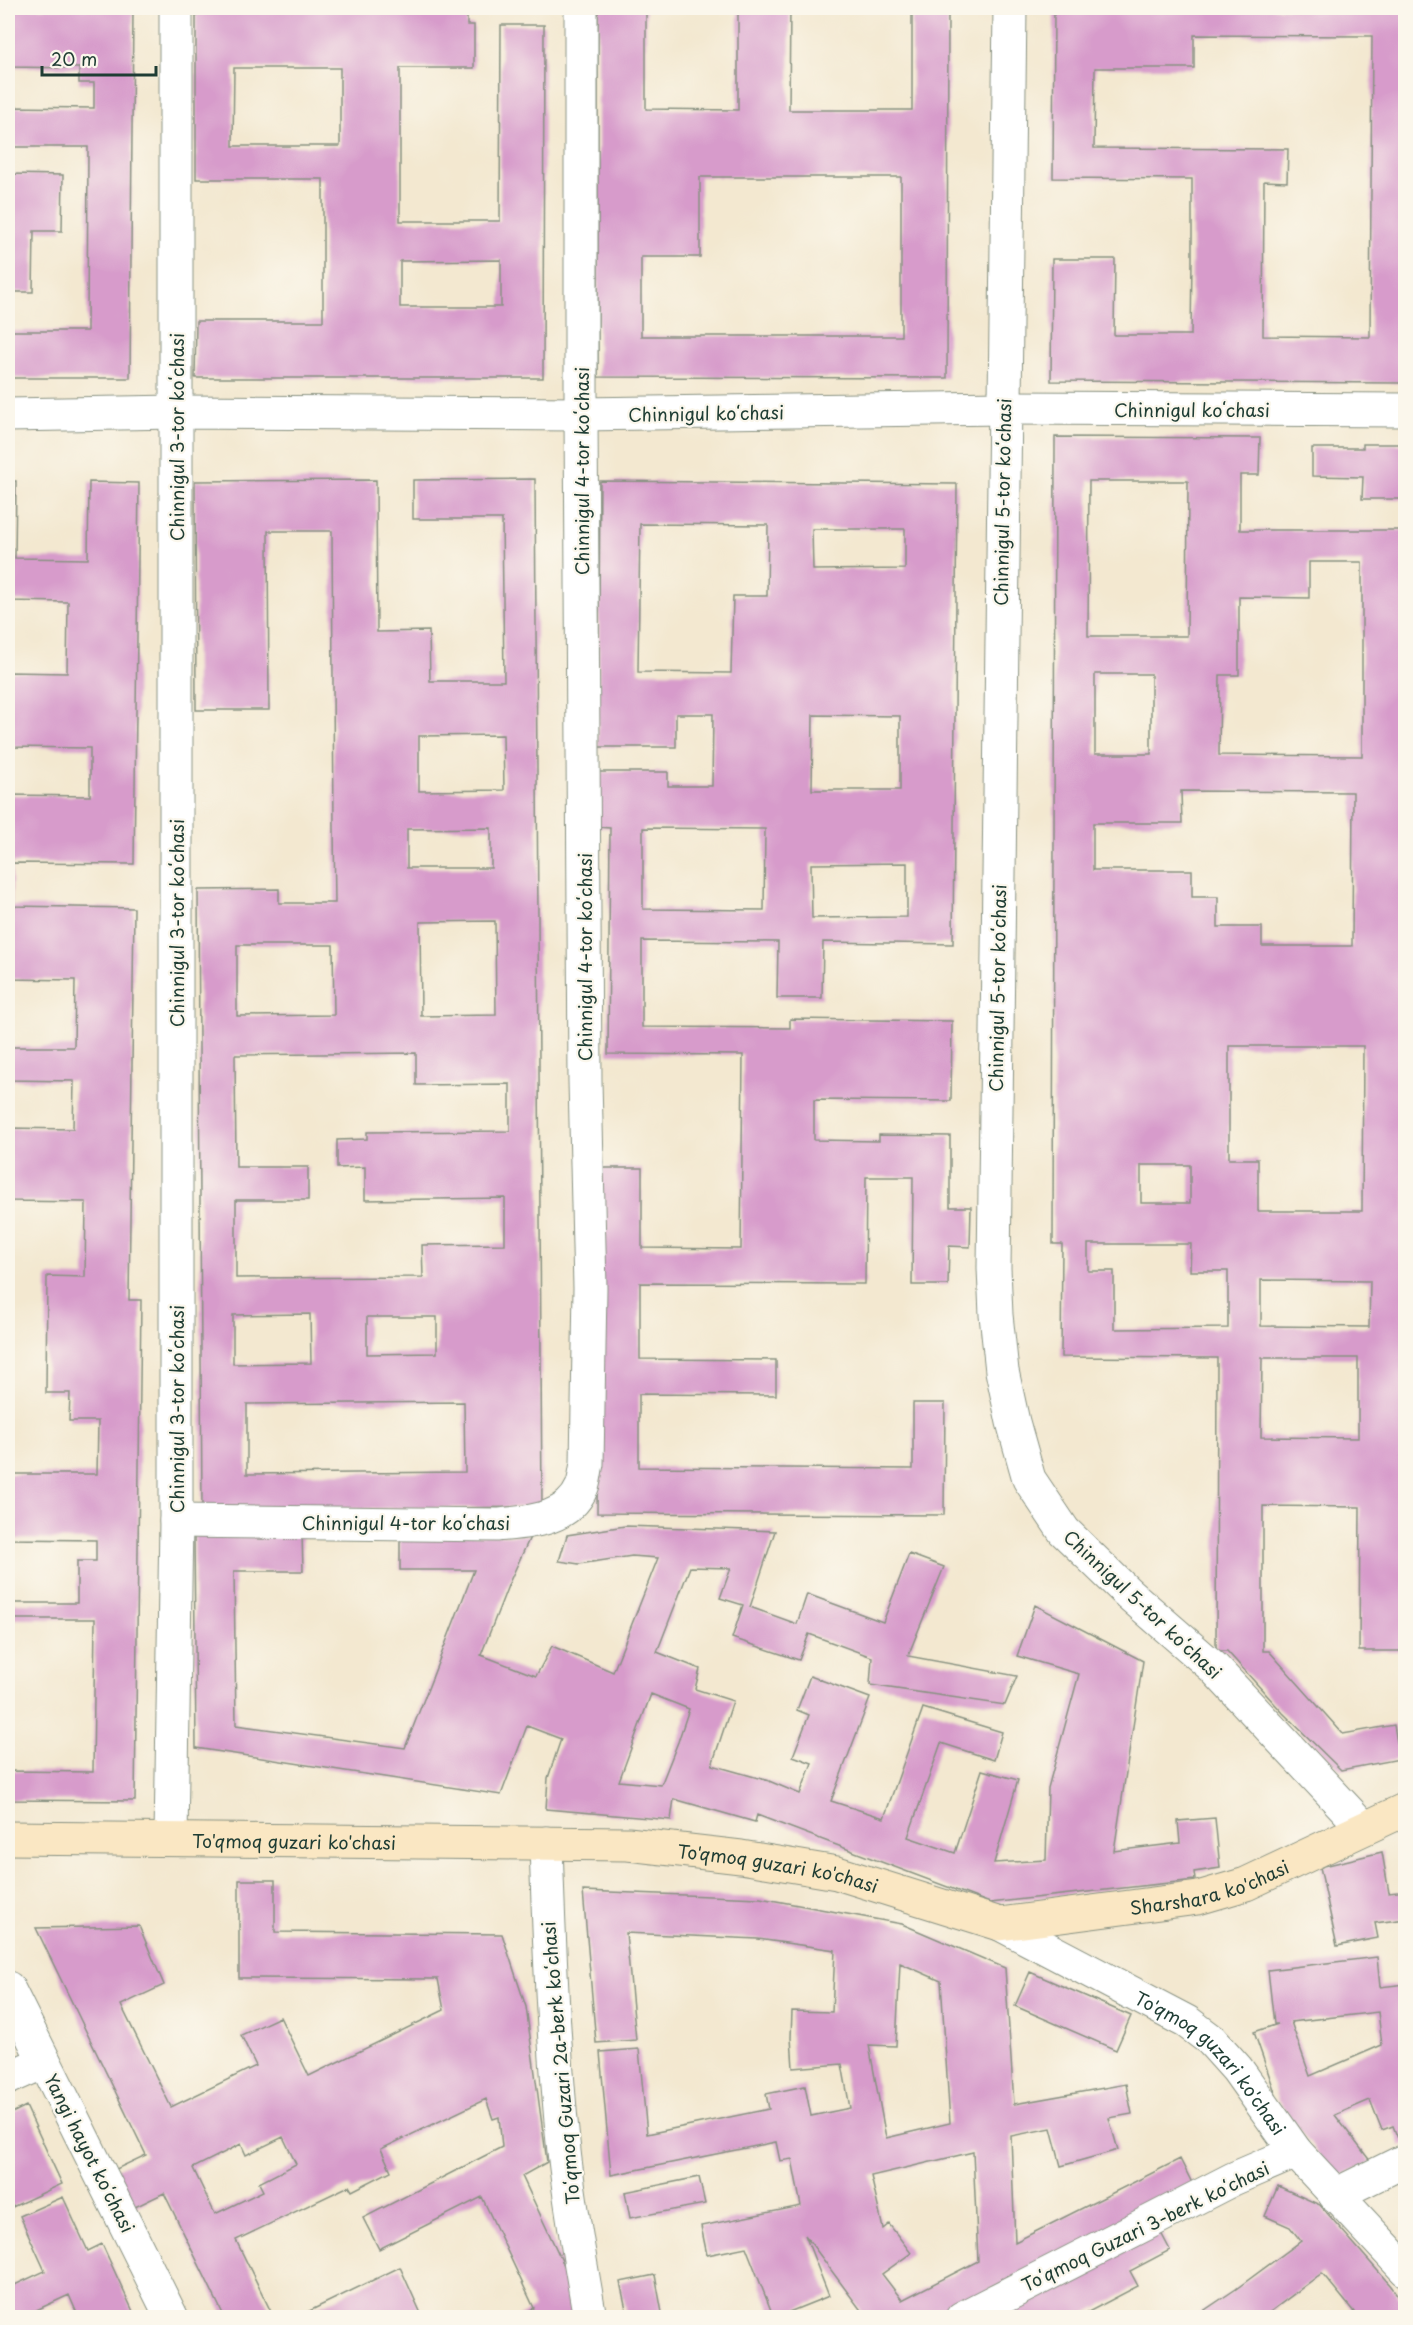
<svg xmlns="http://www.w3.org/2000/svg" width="1413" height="2325" font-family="'Playpen Sans',sans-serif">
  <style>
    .building { fill: #d79bcb; fill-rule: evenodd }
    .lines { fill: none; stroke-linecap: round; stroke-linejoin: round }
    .street-casing { stroke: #899282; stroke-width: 35 }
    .secondary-casing { stroke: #899282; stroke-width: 35 }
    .street { stroke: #fff; stroke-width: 33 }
    .secondary { stroke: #fae7c3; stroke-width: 33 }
    .labels { text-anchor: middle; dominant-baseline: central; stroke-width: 4.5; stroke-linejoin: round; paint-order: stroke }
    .street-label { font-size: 18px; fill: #1f3d34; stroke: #fbf7ec }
  </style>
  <rect width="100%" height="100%" fill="#fbf7ec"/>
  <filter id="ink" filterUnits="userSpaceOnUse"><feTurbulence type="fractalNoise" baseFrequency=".0167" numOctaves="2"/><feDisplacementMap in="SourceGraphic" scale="12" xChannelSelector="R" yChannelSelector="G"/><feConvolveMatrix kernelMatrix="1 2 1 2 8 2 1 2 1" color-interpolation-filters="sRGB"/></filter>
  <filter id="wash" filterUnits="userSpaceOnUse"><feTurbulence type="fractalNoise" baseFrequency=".008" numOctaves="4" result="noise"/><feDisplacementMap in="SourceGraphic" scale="24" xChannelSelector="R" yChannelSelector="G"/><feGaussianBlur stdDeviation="1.35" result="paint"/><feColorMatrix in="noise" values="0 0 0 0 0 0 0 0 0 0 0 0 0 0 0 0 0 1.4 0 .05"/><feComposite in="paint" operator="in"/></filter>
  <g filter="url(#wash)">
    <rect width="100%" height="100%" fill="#f3e8d0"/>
    <g id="blocks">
      <path class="building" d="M8,8H133L130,378H8V331H87L88,147H8V107L94,108V83H79V68L8,67Z
        M196,8H367V10H467V25H474V68H400V221H500L501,25H544L543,378H195L196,321H323V179H196ZM234,68H340V146H233ZM501,260V307H400V261Z
        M598,8H646V109L738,110V8H790L789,110H912V8H948L947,378L598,377ZM700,177H901V336H641V257H700Z
        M1054,8H1406V383L1051,381L1052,259H1115L1114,335H1191L1192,260V179L1053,178ZM1194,35L1372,36L1370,337L1263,336L1264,181L1287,182L1288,149L1094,148L1095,68H1194Z
        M8,174L63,175L62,231H34L33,292H8Z
        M1055,437L1260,438L1259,475H1240V530H1406L1405,1651H1359L1360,1507L1263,1506V1651H1269L1343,1734L1394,1725L1400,1759L1341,1770L1283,1713L1227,1651H1216L1217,1358L1061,1357L1062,1244H1053ZM1089,481H1188L1187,636H1088ZM1309,562H1362V756L1219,755L1220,675H1239V597L1309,598ZM1095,674H1151V754H1095ZM1181,791L1353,792L1352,946H1262V927H1218V897H1192V870H1093V823H1182ZM1229,1046H1363L1362,1211H1258V1159H1229ZM1141,1165H1190V1203H1141ZM1088,1244H1191L1190,1271H1228V1328L1114,1329V1271H1088ZM1261,1280L1370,1281L1369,1327L1261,1326ZM1262,1358H1358V1438L1261,1437Z
        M1363,444H1406V499H1362L1363,477L1312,476V448H1363Z
        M535,479L542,1507L202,1510L198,890L279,889V903H335L334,830L332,531H268L269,710H196L195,481L376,480L377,632L429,631L430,681H504L502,519H413V480ZM503,735L504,790L419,791V736ZM491,828V868H407V829ZM495,921L496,1015L421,1016L420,922ZM237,945H333L334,1015L237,1016ZM416,1053V1085L510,1084V1131L367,1132V1139L337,1140V1168L365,1167V1200L505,1198V1244L422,1245L423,1277L236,1278V1200H308V1167H236L235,1055ZM310,1314L311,1363L233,1364V1315ZM367,1317H437V1353L367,1354ZM464,1402L465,1472L247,1474V1404Z
        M8,481H16L15,558L88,559L89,482L139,483L134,864L12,863V906L134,908L129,1300H141L135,1801L8,1800V1771L93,1772L95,1619H8V1603H77V1561H96V1540L8,1539V1474H97L98,1421H69L70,1393H46L47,1276L85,1277L86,1202L8,1201V1128L73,1129L74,1081L8,1080V1047H74L75,980L8,979V795L90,796V748L8,747V672L67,673L68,602L8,601Z
        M600,481L957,484L953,944L823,942L822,998H777L778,942L642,941V1027L790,1028V1019L952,1021L951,1101L814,1100V1140L879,1141V1135L950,1136V1207H971L970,1247L949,1246L948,1285H912L913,1177H866L865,1284L640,1283V1359L776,1360V1395L639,1394V1467L913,1469V1403H945L944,1515L597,1513L600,1168H642V1248L741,1249L743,1055L608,1054L610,828L597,827L598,772H668V786H712L713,714H676V747H598ZM640,524L768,525L767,596H733L731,673L638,672ZM812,529H905V569L813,570ZM813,715L900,716V790H812ZM643,828L765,829L764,910L643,909ZM907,863V917L812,918L811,864Z
        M625,1526L775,1531L750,1607L797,1624L807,1594L883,1622L909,1554L944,1567L908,1656L1017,1676L1005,1705L870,1685L872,1657L809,1634L799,1660L732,1638L743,1605L720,1598L731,1568L690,1567L657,1652L700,1669L695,1689L733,1701L712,1765L769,1781L800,1794L812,1763L793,1756L809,1715L797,1710L810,1676L870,1698L831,1801L884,1818L923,1708L1002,1732L994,1760L941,1743L908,1837L955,1853L982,1770L1018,1780L994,1863L1046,1860L1048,1788L1079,1674L1017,1656L1035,1605L1143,1661L1114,1851L1180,1843L1178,1821L1215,1818L1220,1868L1194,1872L1195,1880L990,1903L757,1815L755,1822L674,1799L671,1820L546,1809L548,1778L561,1739L527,1726L501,1795L196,1748L194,1534H302L303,1571H234L236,1725L405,1748L474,1570H400V1535H531L509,1583L481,1655L536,1676L552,1646L613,1672L658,1558L632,1556L579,1564L559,1561L567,1535ZM651,1694L689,1709L678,1742L661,1785L619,1781Z
        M1382,1852L1389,1893L1406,1891V1919L1375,1923L1378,1938L1337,1946L1320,1867Z
        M239,1880H275V1932L502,1934L526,2007L547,2162L522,2176L585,2310L570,2318H515L534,2308L482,2197L379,2249L363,2218L502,2147L499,2117L493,2119L486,2099L381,2149L391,2171L352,2191L349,2186L236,2240L274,2318H225L164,2193L133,2208L114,2170L146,2155L36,1928L139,1926L164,1985L121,2005L171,2107L256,2066L241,2035L280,2017L309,2076L444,2010L438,1979L239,1978ZM283,2137L296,2164L259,2183L263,2191L215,2214L193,2168L241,2144L246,2155Z
        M583,1891L760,1898L902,1924L1005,1968L1014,2104L1126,2084L1132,2114L1109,2118L1118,2150L1061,2166L1051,2128L1011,2136L1015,2242L1180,2159L1194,2187L937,2318H855L863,2313L805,2235L829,2296L774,2318L746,2247L707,2255L701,2226L801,2206L792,2159L780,2161L776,2142L611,2175L600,2052L639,2049L647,2134L769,2109L766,2094L805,2086L811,2116L850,2108L842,2064L793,2068L791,2038L792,2011L832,2012L835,1950L758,1939L626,1933L636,2040L596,2043ZM900,1963L941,1981L950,2123L886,2138L869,2045L896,2046ZM973,2152L978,2261L902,2300L882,2274L911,2253L889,2224L883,2229L871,2176Z
        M1377,1957L1380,1987L1406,1984V2144L1401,2146L1393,2126L1382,2130L1370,2100L1335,2115L1371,2162L1336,2178L1278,2101L1254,2032L1278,2024H1274L1268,1970ZM1378,2012L1382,2045L1310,2076L1291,2022Z
        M1030,1972L1131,2016L1116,2050L1015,2006Z
        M26,2106L62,2184L8,2209V2115Z
        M699,2177L705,2204L630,2218L625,2192Z
        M1278,2186L1320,2205L1391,2286L1406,2307V2316L1347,2318L1354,2312L1322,2273L1262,2318H1256L1254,2315L1249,2318H1193L1236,2289L1301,2241L1290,2227L1265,2216Z
        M63,2197L88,2251L102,2244L136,2318H79L69,2295L19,2318H8V2288L45,2271L20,2216Z
        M1160,2231L1170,2250L1130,2271L1138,2286L1077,2318H991Z
        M400,2267L423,2318H295Z
        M655,2275L663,2318H628L620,2282Z"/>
    </g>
  </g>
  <g filter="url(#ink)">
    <use href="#blocks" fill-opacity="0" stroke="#899282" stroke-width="1.5"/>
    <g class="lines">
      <g class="street-casing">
        <g id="street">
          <path d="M1010,8L994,1268L996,1315L1002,1371L1013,1422L1029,1479L1064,1531L1128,1593L1213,1667L1364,1828"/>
          <path d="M8,415L176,412L581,414L1003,408L1406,410"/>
          <path d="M176,1521L497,1525C528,1522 568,1521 582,1487C585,1480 585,1471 587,1464L590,1288L585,1081L581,414V8"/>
          <path d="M171,1838L176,1521V8"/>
          <path d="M546,1843C549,1943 553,2043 563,2142C569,2201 580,2259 590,2318"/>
          <path id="s1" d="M1000,1924L1187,2022L1211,2040L1237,2069L1296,2152L1406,2270"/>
          <path d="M8,1988L172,2318"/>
          <path d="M8,2078L44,2062"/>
          <path d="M1335,2195L1406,2160"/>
          <path d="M962,2318L1233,2179L1296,2152"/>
        </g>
      </g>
      <g class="secondary-casing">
        <g id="secondary">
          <path id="s2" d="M8,1838L628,1844L741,1857L837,1873L1000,1924L1198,1898L1246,1884L1406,1809"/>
        </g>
      </g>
      <use href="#street" class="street"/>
      <use href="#secondary" class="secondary"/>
    </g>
  </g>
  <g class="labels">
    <g class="street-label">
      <text x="1192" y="409">Chinnigul koʻchasi</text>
      <text transform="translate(706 413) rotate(-1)">Chinnigul koʻchasi</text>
      <text transform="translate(176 437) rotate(-90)">Chinnigul 3-tor koʻchasi</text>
      <text transform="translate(581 471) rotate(-90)">Chinnigul 4-tor koʻchasi</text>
      <text transform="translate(1002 502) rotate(-89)">Chinnigul 5-tor koʻchasi</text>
      <text transform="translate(176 923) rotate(-90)">Chinnigul 3-tor koʻchasi</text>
      <text transform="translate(584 957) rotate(-90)">Chinnigul 4-tor koʻchasi</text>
      <text transform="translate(997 988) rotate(-89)">Chinnigul 5-tor koʻchasi</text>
      <text transform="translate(176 1409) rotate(-90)">Chinnigul 3-tor koʻchasi</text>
      <text x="406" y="1522">Chinnigul 4-tor koʻchasi</text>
      <text transform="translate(1143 1604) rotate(43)">Chinnigul 5-tor koʻchasi</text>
      <text stroke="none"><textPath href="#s2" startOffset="286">To'qmoq guzari ko'chasi</textPath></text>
      <text stroke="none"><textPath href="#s2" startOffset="772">To'qmoq guzari ko'chasi</textPath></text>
      <text stroke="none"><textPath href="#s2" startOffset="1215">Sharshara ko'chasi</textPath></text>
      <text transform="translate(560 2063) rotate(-95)">Toʻqmoq Guzari 2a-berk koʻchasi</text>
      <text stroke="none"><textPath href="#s1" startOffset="256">To'qmoq guzari ko'chasi</textPath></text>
      <text transform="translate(90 2153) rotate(63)">Yangi hayot koʻchasi</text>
      <text transform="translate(1145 2226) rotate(-26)">Toʻqmoq Guzari 3-berk koʻchasi</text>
    </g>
  </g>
  <rect width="1413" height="2325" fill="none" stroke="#fbf7ec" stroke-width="30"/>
  <path d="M42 66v9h114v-9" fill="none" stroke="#1f3d34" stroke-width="3"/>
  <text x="51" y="66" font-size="18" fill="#1f3d34" stroke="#fbf7ec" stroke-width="4.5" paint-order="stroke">20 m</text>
</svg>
